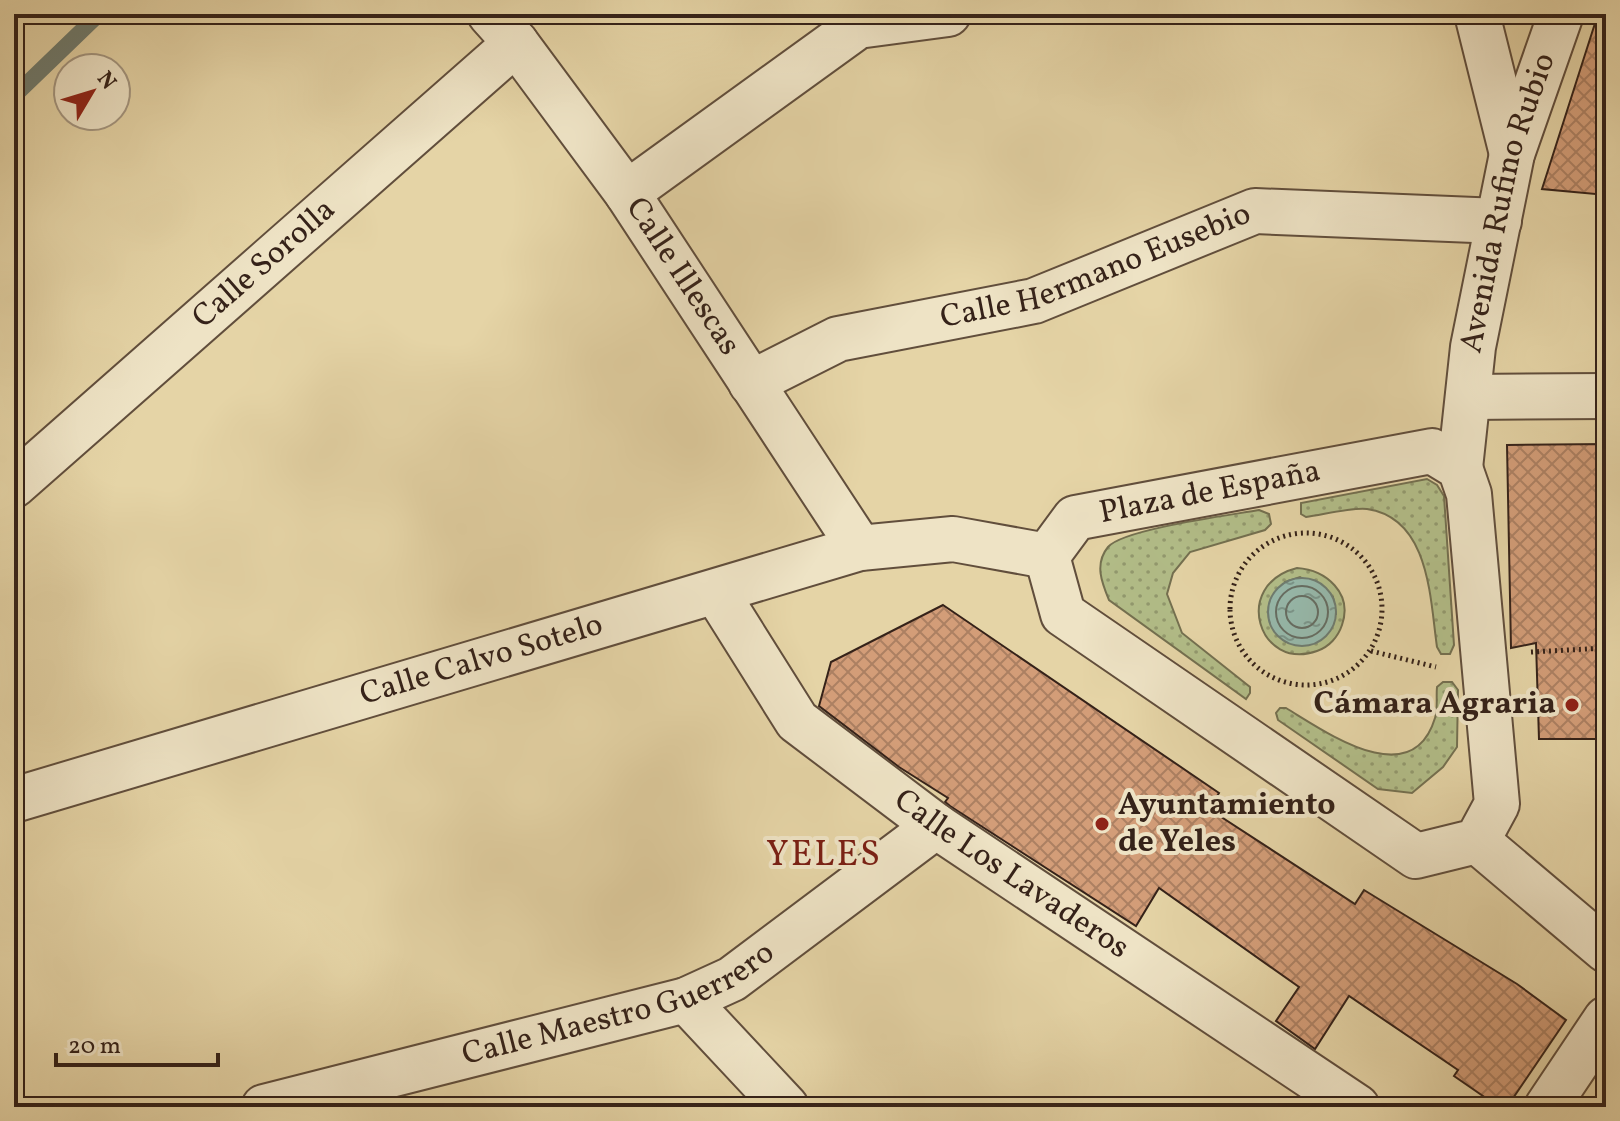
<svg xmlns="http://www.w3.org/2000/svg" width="1620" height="1121" font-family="Vollkorn,serif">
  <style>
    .garden { fill: url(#garden-dots); stroke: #747050; stroke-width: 2; fill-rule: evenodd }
    .water { fill: url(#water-ripples); stroke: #6f7c70; stroke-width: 2 }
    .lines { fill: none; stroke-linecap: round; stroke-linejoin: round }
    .shore { stroke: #666d62; stroke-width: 2 }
    .stream { stroke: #6f7c70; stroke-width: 16 }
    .building { fill: url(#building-cross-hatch); stroke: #352219; stroke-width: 2 }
    .minor-casing { stroke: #614e3c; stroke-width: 48 }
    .path { stroke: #352219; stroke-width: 5; stroke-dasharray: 2 4; stroke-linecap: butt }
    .minor { stroke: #eee3c5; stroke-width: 44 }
    .poi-dot { fill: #8f2418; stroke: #eee3c5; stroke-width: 3 }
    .labels { text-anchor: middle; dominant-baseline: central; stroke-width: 8; stroke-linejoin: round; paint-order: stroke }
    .street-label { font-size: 32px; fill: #352219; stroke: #eee3c5 }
    .poi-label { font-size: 32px; font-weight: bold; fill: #352219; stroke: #eee3c5; text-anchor: end }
    .quarter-label { font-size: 36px; letter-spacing: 2px; fill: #7a1f14; stroke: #eee3c5 }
  </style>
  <defs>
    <pattern id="garden-dots" width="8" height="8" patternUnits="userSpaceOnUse" patternTransform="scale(2)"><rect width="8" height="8" fill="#b2bd88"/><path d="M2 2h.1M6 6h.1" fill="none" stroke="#92996e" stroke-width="1.8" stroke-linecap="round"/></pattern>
    <pattern id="water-ripples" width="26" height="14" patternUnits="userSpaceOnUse" patternTransform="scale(2)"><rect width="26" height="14" fill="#96b8aa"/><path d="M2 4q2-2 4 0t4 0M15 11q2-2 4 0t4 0" fill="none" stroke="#7b958a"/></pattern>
    <pattern id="building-cross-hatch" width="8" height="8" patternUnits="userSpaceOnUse" patternTransform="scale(2)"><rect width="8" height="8" fill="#d39d78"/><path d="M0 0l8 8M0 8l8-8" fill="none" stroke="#ac8062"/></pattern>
  </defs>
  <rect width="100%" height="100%" fill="#e5d4a6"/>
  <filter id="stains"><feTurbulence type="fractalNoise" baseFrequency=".0025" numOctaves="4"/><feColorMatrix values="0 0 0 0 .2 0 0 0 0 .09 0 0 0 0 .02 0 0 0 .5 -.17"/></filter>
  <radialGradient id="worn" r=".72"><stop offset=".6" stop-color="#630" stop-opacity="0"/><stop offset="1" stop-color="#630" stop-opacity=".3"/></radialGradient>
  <path class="garden" d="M1427,479L1437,485L1444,496L1454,645L1450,654H1441L1437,647C1430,599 1430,518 1367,509C1352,507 1322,515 1306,517L1301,514V503Z
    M1259,510L1269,514L1271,524L1265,530L1190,552L1173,573L1167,594L1182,633L1250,687V693L1246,699L1109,600C1102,583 1094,564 1108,547C1123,529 1231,515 1259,510Z
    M1297,568C1326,570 1353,593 1342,625C1338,637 1329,647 1317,651C1259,672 1231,585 1297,568ZM1300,577L1333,597L1336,614L1286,642L1274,631L1285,582Z
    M1443,682H1452L1458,690L1457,747L1443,767L1412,793L1378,789L1278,720L1276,713L1280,708H1286C1326,732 1412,794 1435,718C1438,709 1436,697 1437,687Z"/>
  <path class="water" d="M1268 612a34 34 0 1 1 68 0a34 34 0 1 1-68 0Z"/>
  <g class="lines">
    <path class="shore" d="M1276 612a26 26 0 1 1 52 0a26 26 0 1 1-52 0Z
      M1286 612a16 16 0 1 1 32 0a16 16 0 1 1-32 0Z"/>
    <path class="stream" d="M14,96L99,14"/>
  </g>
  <path class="building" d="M1597,17L1606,18V195L1542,189Z
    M1606,444V739H1539L1536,643L1511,648L1507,445Z
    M943,605L1219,793L1209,809L1355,904L1364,890L1517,984L1566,1020L1507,1107H1499L1454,1076L1458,1070L1349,996L1315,1049L1276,1021L1299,987L1159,888L1136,926L950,806L945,802L948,798L899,767L819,706L831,662Z"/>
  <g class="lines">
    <g class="minor-casing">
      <g id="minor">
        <path id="s1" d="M490,14L516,43L627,193L860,548"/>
        <path d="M1477,14L1512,154"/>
        <path d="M627,193L858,26L948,14"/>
        <path id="s2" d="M751,383L838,339L1034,301L1255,211L1499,221"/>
        <path d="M1468,397L1606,396"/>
        <path d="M1432,451L1460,468L1469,494L1497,804L1477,841L1416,856L1063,614L1047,556L1075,518Z"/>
        <path id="s3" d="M1460,468L1473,347L1512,154L1561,14"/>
        <path id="s4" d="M14,485L516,43"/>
        <path id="s5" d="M716,592L797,721L936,826L1357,1107"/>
        <path id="s6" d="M14,800L860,548L953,539L1047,556"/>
        <path d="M1477,841L1606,950"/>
        <path d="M686,1000L786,1107"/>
        <path id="s7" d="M264,1107L686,1000L732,979L936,826"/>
        <path d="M1547,1107L1606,1019"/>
      </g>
    </g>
    <path class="path" d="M1230 609a76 76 0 1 1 152 0a76 76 0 1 1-152 0Z
      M1371,651L1436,667
      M1531,652L1606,648"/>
    <use href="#minor" class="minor"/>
  </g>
  <g class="poi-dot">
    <circle cx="1572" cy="705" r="8"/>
    <circle cx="1102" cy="824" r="8"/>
  </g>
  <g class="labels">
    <g class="street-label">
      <text stroke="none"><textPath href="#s3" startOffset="270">Avenida Rufino Rubio</textPath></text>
      <text stroke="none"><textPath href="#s4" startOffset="334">Calle Sorolla</textPath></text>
      <text stroke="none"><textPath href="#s2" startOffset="366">Calle Hermano Eusebio</textPath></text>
      <text stroke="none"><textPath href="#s1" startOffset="326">Calle Illescas</textPath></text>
      <text transform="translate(1210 493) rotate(-11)">Plaza de España</text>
      <text stroke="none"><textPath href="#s6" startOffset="488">Calle Calvo Sotelo</textPath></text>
      <text stroke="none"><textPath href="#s5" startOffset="416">Calle Los Lavaderos</textPath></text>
      <text stroke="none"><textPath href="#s7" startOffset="370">Calle Maestro Guerrero</textPath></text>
    </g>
    <g class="poi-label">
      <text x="1556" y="705">Cámara Agraria</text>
      <text x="1118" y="806" text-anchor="start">Ayuntamiento<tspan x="1118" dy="37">de Yeles</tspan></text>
    </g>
    <g class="quarter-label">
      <text x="824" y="856">YELES</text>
    </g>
  </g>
  <rect width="1620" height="1121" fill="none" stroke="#e5d4a6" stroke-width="48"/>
  <rect x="16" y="16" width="1588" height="1089" fill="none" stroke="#352219" stroke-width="4"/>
  <rect x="24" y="24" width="1572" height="1073" fill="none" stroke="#352219" stroke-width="2"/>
  <g transform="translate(92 92) rotate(52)"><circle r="38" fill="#eee3c5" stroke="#a49680" stroke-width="2"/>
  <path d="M0-6L14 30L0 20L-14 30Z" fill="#8f2418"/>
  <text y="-12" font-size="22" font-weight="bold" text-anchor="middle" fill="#352219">N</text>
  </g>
  <path d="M56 1053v12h162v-12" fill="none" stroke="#352219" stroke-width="4"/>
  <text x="68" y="1053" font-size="24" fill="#352219" stroke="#eee3c5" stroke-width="6" paint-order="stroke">20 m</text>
  <rect width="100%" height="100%" filter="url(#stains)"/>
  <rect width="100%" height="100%" fill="url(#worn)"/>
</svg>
